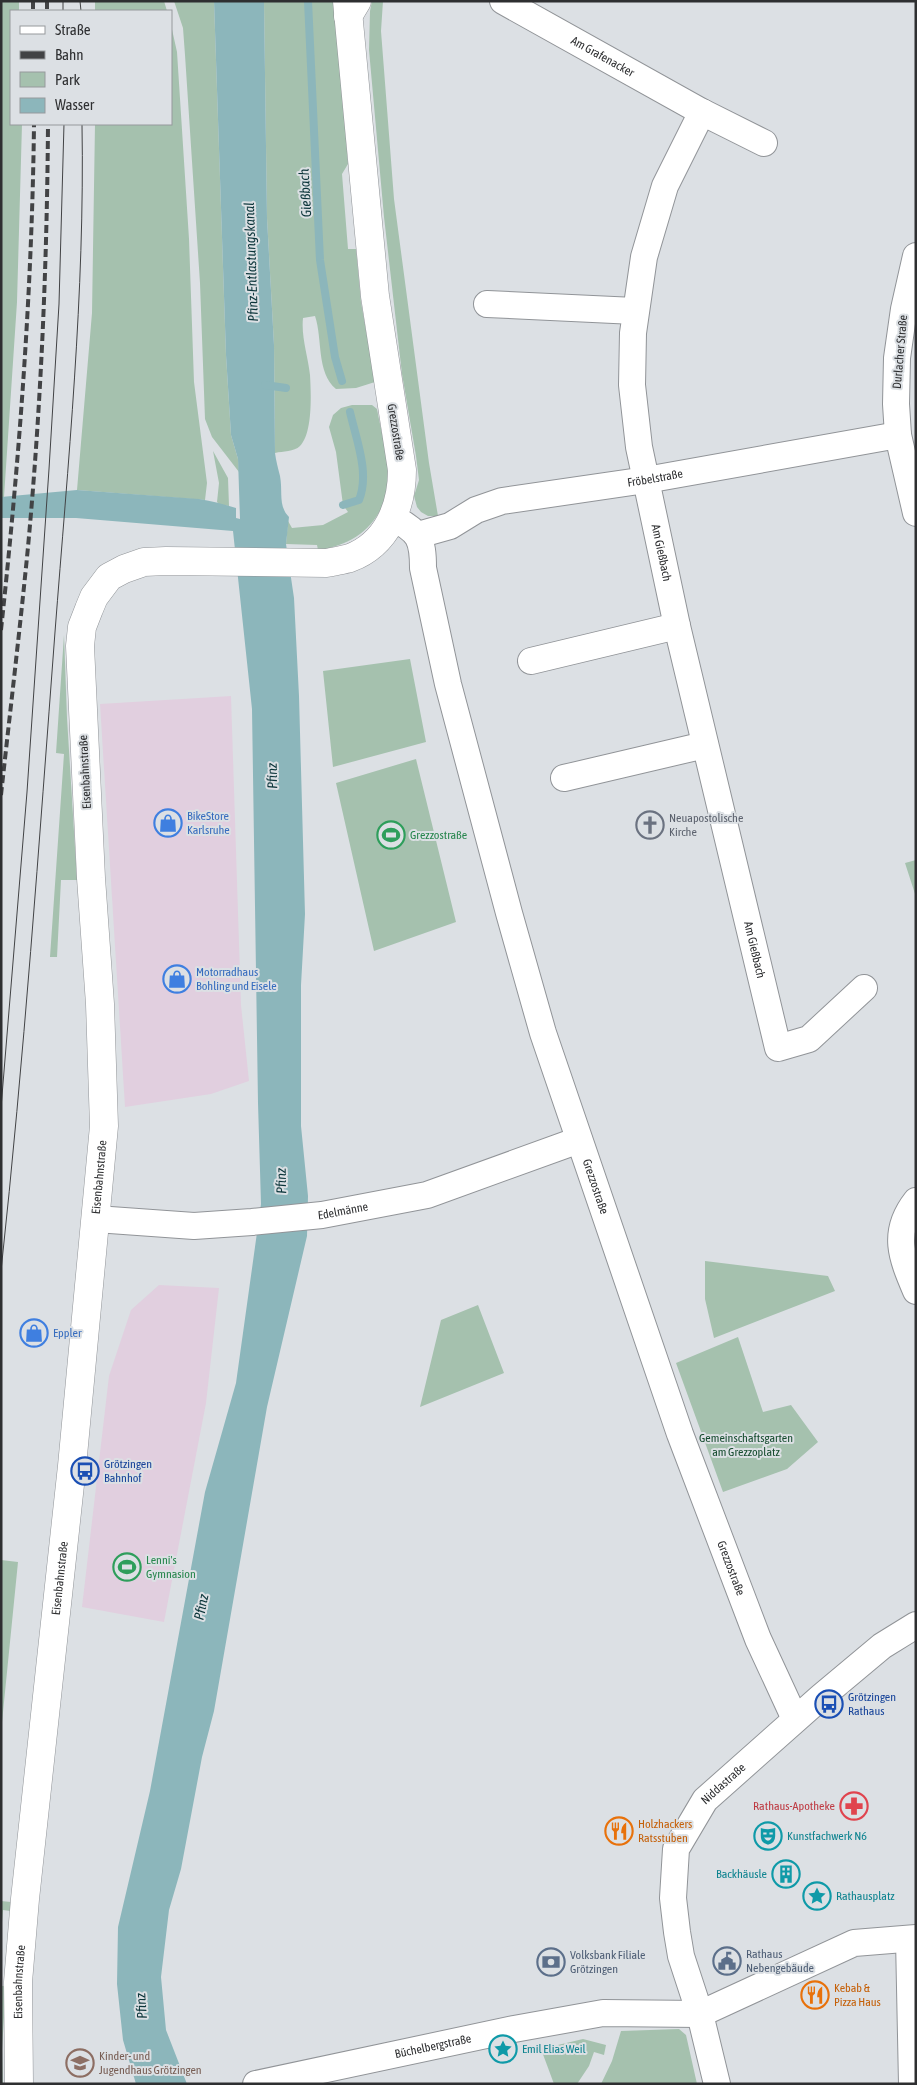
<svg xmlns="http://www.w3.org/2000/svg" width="917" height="2085" font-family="'Asap Condensed',sans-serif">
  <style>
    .commercial { fill: #e1cfdf }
    .green { fill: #a5c1ae }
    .water { fill: #8cb6bb }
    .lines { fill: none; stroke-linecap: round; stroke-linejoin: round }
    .stream { stroke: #8cb6bb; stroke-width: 8 }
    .minor-casing { stroke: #919498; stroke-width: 28 }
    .tertiary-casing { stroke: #919498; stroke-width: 29 }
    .primary-casing { stroke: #919498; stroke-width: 29 }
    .minor { stroke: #fff; stroke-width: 26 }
    .tertiary { stroke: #fff; stroke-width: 28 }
    .primary { stroke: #fff; stroke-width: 28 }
    .tram { stroke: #424345; stroke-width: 1 }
    .rail { stroke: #424345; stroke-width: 4; stroke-dasharray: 8 4; stroke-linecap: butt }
    .labels { text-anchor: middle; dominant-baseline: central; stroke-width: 4; stroke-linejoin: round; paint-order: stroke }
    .street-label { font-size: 12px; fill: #2e2f31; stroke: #dce0e4 }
    .shop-label { font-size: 12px; fill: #366cbe; stroke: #dce0e4; text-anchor: start }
    .worship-label { font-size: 12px; fill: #5b616d; stroke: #dce0e4; text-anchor: start }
    .leisure-label { font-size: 12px; fill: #27864d; stroke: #dce0e4; text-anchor: start }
    .park-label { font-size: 12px; fill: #164c2f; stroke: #dce0e4 }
    .transit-label { font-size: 12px; fill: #164399; stroke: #dce0e4; text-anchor: start }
    .health-label { font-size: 12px; fill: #be3a42; stroke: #dce0e4; text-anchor: end }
    .food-label { font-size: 12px; fill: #c56008; stroke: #dce0e4; text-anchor: start }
    .culture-label { font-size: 12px; fill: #0d838f; stroke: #dce0e4; text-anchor: start }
    .service-label { font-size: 12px; fill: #4e5e75; stroke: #dce0e4; text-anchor: start }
    .education-label { font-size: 12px; fill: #785e54; stroke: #dce0e4; text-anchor: start }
    .water-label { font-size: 14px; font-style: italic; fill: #0b353a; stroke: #dce0e4 }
  </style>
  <rect width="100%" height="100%" fill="#dce0e4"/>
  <path class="commercial" d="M231,696L241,1005L249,1081L211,1094L125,1107L100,704Z
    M159,1285L219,1288L206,1403L164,1622L82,1607L109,1376L131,1310Z"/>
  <path class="green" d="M1,1H19V11H11V124H22L17,302L4,497H1Z
    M95,1H164L167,11H95Z
    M174,1H214L226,355L231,435L238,459L239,472L212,437L205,419L200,283L185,55L183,28Z
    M264,1H335L348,164L342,174L348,249H356L361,302L375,382L356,388L336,389C316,372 323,340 315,316L303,318C301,337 308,356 310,375C311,392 313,433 300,446C294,452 283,451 275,453L274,345L267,218Z
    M372,1H383L381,31L394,199L429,463L438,516H428L421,512L417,507L414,496L419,480L416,456L402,374L384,217L369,50L370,11Z
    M171,25L177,52L189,239L194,382L207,483L205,500L77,490L92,313L95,124H171Z
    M352,405H372L377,409C381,430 388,457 388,477C387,520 357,545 318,550L317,545L286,544L288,521L292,528L323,525L348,512L343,505L336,452L329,427L333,415L341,408Z
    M213,451L228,478L229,506L220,505L217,502L219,483Z
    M64,635L67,718L77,880H61L57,957H50L64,754L56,753Z
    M410,659L426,742L333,767L323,671Z
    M416,759L456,922L374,951L336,783Z
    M916,860V897L905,863Z
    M705,1261L828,1276L835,1291L714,1338L705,1299Z
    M478,1305L504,1373L420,1407L441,1320Z
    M738,1337L763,1412L791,1405L818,1442L787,1469L723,1492L676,1363Z
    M1,1560L18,1562L1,1732Z
    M1,1901L11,1902L10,1911L3,1910L1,1934Z
    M1,1986H6L2,2049L3,2084H1Z
    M679,2029L686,2035L697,2084H601L612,2061L621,2031Z
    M583,2039L606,2045L604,2055L594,2052L589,2066L577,2084H554L541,2049Z"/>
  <path class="water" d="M214,1H264L267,218L274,345L275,453C276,461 278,468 280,476C283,492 278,506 289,517L286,544L294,598L299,696L305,914L301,985V1126L308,1196L307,1236L267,1407L214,1711L202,1757L181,1869L169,1910L161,1977L166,2030L187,2084H136L123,2040L117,1984L118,1927L150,1791L205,1492L236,1383L261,1204L258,1103L252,709L233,531L76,518H1V497L77,490L199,499C212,501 223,504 236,508V518L240,519L238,459L231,435L226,355Z"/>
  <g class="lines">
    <path class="stream" d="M308,1L320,260L335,357L342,381
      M265,385L286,388
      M343,505L359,500C370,473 356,439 350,412"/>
    <g class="minor-casing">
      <g id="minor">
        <path id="s1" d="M503,1L702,112L764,143"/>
        <path id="s2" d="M702,112L665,186L644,257L633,333L632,385L639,447L677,626L778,1048L809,1039L864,988"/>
        <path d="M916,256L904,309L897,358L896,404L898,435L916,513"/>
        <path d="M487,304L635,311"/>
        <path id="s3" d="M393,518C419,531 423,539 423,568L448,684L509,913L543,1033L680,1434L758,1639L795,1719"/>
        <path id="s4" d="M418,535L450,526L476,510L502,501L646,480L898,435"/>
        <path d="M531,661L677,626"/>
        <path d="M564,778L705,745"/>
        <path d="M916,1201C891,1233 902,1258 916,1291"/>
        <path id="s5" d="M96,1219L194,1226L252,1222L322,1215L427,1195L579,1140"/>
        <path d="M909,1939L912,2084"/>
        <path id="s6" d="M256,2084L514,2029L603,2013L700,2014L854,1943L916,1938"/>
        <path id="s7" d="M717,2084L700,2014L681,1956L677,1932L673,1898L676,1849L705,1800L821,1697L882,1646L916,1625"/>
      </g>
    </g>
    <g class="tertiary-casing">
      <g id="tertiary">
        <path id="s8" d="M19,2084L18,1982L25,1899L72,1466L104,1126L100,1004L91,878L80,646L82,627L89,609L94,597L109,577L124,569L144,562L166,561L327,563C335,561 343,560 350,558C387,544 402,507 402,470L375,296L347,1"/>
      </g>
    </g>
    <g class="primary-casing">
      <path id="primary" d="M348,16L357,1"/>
    </g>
    <use href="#minor" class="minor"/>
    <use href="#tertiary" class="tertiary"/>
    <use href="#primary" class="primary"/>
    <path class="tram" d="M63,1V11
      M80,1L81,11
      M1,1108L27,792L49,469L59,304L64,124
      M1,1271C24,1058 39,845 55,632C68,463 85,293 82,124"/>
    <path class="rail" d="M33,1V11
      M47,1V11
      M1,630C19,462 32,293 34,124
      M1,795C10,712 20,629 28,547C41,406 47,265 48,124"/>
  </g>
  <defs>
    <g id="shop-ring" transform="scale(1.4375)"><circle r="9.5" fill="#dce0e4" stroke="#3f7fe0" stroke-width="1.5"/><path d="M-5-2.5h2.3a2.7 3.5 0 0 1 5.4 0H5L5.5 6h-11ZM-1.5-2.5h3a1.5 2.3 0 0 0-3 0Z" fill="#3f7fe0"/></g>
    <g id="church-ring" transform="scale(1.4375)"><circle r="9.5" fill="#dce0e4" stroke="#6b7280" stroke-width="1.5"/><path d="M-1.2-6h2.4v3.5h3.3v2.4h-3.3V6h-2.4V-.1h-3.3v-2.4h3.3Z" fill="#6b7280"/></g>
    <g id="stadium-ring" transform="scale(1.4375)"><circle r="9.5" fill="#dce0e4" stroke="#2e9e5b" stroke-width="1.5"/><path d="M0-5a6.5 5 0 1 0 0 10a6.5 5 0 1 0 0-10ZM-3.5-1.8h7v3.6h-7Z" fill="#2e9e5b"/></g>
    <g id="bus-ring" transform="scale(1.4375)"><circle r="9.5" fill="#dce0e4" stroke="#1a4fb4" stroke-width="1.5"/><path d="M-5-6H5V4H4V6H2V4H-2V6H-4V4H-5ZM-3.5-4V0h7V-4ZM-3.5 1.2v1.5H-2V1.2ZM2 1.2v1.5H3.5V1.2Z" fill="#1a4fb4"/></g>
    <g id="pharmacy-ring" transform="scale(1.4375)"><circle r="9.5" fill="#dce0e4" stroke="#e0444e" stroke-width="1.5"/><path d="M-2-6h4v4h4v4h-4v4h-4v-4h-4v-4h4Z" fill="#e0444e"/></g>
    <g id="restaurant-ring" transform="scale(1.4375)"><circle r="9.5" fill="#dce0e4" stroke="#e8710a" stroke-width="1.5"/><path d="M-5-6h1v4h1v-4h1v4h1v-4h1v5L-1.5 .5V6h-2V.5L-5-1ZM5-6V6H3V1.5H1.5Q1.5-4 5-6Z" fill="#e8710a"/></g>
    <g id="theatre-ring" transform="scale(1.4375)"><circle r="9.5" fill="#dce0e4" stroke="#0f9aa8" stroke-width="1.5"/><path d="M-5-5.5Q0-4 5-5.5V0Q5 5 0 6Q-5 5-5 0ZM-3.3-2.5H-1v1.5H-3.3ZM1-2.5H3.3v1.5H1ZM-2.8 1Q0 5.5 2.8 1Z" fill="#0f9aa8"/></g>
    <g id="building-ring" transform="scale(1.4375)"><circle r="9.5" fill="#dce0e4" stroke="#0f9aa8" stroke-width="1.5"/><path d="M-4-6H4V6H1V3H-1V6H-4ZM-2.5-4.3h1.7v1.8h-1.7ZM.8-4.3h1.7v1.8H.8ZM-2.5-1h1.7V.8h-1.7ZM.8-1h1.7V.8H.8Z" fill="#0f9aa8"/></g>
    <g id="sight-ring" transform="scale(1.4375)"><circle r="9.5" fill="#dce0e4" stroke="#0f9aa8" stroke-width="1.5"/><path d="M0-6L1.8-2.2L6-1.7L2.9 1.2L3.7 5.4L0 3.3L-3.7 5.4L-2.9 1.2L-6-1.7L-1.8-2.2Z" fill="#0f9aa8"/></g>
    <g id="civic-ring" transform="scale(1.4375)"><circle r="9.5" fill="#dce0e4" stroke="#5c6f8a" stroke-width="1.5"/><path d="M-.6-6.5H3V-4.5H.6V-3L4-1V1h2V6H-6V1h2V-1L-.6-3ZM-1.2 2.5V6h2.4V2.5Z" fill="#5c6f8a"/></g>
    <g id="bank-ring" transform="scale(1.4375)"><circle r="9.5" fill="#dce0e4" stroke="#5c6f8a" stroke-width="1.5"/><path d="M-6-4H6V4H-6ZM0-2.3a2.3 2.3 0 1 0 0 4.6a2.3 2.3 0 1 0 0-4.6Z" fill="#5c6f8a"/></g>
    <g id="school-ring" transform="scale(1.4375)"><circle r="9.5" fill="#dce0e4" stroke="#8d6e63" stroke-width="1.5"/><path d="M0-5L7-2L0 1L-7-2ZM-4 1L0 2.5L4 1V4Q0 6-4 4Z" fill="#8d6e63"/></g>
  </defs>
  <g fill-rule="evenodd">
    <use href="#shop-ring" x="168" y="823"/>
    <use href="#church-ring" x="650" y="825"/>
    <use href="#stadium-ring" x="391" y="835"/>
    <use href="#shop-ring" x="177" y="979"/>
    <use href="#shop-ring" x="34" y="1333"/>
    <use href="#bus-ring" x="85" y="1471"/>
    <use href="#stadium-ring" x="127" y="1567"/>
    <use href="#bus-ring" x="829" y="1704"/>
    <use href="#pharmacy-ring" x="854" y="1806"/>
    <use href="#restaurant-ring" x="619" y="1831"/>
    <use href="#theatre-ring" x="768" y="1836"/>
    <use href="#building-ring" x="786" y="1874"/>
    <use href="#sight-ring" x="817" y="1896"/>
    <use href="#civic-ring" x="727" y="1961"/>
    <use href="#bank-ring" x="551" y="1962"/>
    <use href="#restaurant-ring" x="815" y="1995"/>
    <use href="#sight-ring" x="503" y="2049"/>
    <use href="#school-ring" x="80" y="2063"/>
  </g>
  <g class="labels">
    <g class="street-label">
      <text stroke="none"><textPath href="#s1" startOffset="114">Am Grafenacker</textPath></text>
      <text transform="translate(900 352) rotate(-85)">Durlacher Straße</text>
      <text transform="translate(396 432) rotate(81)">Grezzostraße</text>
      <text stroke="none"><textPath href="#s4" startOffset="246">Fröbelstraße</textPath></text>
      <text stroke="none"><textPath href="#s2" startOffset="456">Am Gießbach</textPath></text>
      <text transform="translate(85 772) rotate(-93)">Eisenbahnstraße</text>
      <text stroke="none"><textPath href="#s2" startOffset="864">Am Gießbach</textPath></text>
      <text stroke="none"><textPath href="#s8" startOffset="911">Eisenbahnstraße</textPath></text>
      <text stroke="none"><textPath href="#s3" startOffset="706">Grezzostraße</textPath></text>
      <text stroke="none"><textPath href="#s5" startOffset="248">Edelmänne</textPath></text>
      <text stroke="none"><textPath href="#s3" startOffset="1111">Grezzostraße</textPath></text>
      <text stroke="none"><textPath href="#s8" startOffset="508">Eisenbahnstraße</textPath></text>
      <text stroke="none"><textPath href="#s7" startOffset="322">Niddastraße</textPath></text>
      <text stroke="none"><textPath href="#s8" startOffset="102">Eisenbahnstraße</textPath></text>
      <text stroke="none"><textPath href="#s6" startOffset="181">Büchelbergstraße</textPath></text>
    </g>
    <g class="shop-label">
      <text x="187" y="816">BikeStore<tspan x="187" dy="14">Karlsruhe</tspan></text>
      <text x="196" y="972">Motorradhaus<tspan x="196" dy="14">Bohling und Eisele</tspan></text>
      <text x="53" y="1333">Eppler</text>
    </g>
    <g class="worship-label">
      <text x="669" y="818">Neuapostolische<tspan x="669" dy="14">Kirche</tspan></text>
    </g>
    <g class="leisure-label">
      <text x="410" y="835">Grezzostraße</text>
      <text x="146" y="1560">Lenni's<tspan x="146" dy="14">Gymnasion</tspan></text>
    </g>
    <g class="park-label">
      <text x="746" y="1438">Gemeinschaftsgarten<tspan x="746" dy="14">am Grezzoplatz</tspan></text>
    </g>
    <g class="transit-label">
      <text x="104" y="1464">Grötzingen<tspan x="104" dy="14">Bahnhof</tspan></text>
      <text x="848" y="1697">Grötzingen<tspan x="848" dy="14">Rathaus</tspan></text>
    </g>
    <g class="health-label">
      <text x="835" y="1806">Rathaus-Apotheke</text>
    </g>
    <g class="food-label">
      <text x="638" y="1824">Holzhackers<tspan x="638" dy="14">Ratsstuben</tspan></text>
      <text x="834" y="1988">Kebab &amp;<tspan x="834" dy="14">Pizza Haus</tspan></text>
    </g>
    <g class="culture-label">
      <text x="787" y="1836">Kunstfachwerk N6</text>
      <text x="767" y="1874" text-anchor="end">Backhäusle</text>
      <text x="836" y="1896">Rathausplatz</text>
      <text x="522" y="2049">Emil Elias Weil</text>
    </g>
    <g class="service-label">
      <text x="746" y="1954">Rathaus<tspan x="746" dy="14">Nebengebäude</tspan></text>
      <text x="570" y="1955">Volksbank Filiale<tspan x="570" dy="14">Grötzingen</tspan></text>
    </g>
    <g class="education-label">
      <text x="99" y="2056">Kinder- und<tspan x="99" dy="14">Jugendhaus Grötzingen</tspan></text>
    </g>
    <g class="water-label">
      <text transform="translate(305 193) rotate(-93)">Gießbach</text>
      <text transform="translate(251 262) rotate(-92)">Pfinz-Entlastungskanal</text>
      <text transform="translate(272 776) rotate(-91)">Pfinz</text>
      <text transform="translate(281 1181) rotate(-91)">Pfinz</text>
      <text transform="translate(201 1607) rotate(-78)">Pfinz</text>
      <text transform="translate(141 2006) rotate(-94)">Pfinz</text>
    </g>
  </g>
  <rect width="917" height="2085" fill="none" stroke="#2e2f31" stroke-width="5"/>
  <rect x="10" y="10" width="162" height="115" fill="#dce0e4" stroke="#96999c"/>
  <rect x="20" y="26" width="25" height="8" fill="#ffffff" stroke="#96999c"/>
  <text x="55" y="35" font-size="15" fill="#2e2f31">Straße</text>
  <rect x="20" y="51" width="25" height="8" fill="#424345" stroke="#96999c"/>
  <text x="55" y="60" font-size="15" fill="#2e2f31">Bahn</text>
  <rect x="20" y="72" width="25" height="15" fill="#a5c1ae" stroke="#96999c"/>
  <text x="55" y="85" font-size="15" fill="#2e2f31">Park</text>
  <rect x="20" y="98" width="25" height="15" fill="#8cb6bb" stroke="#96999c"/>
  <text x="55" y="110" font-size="15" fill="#2e2f31">Wasser</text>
</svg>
